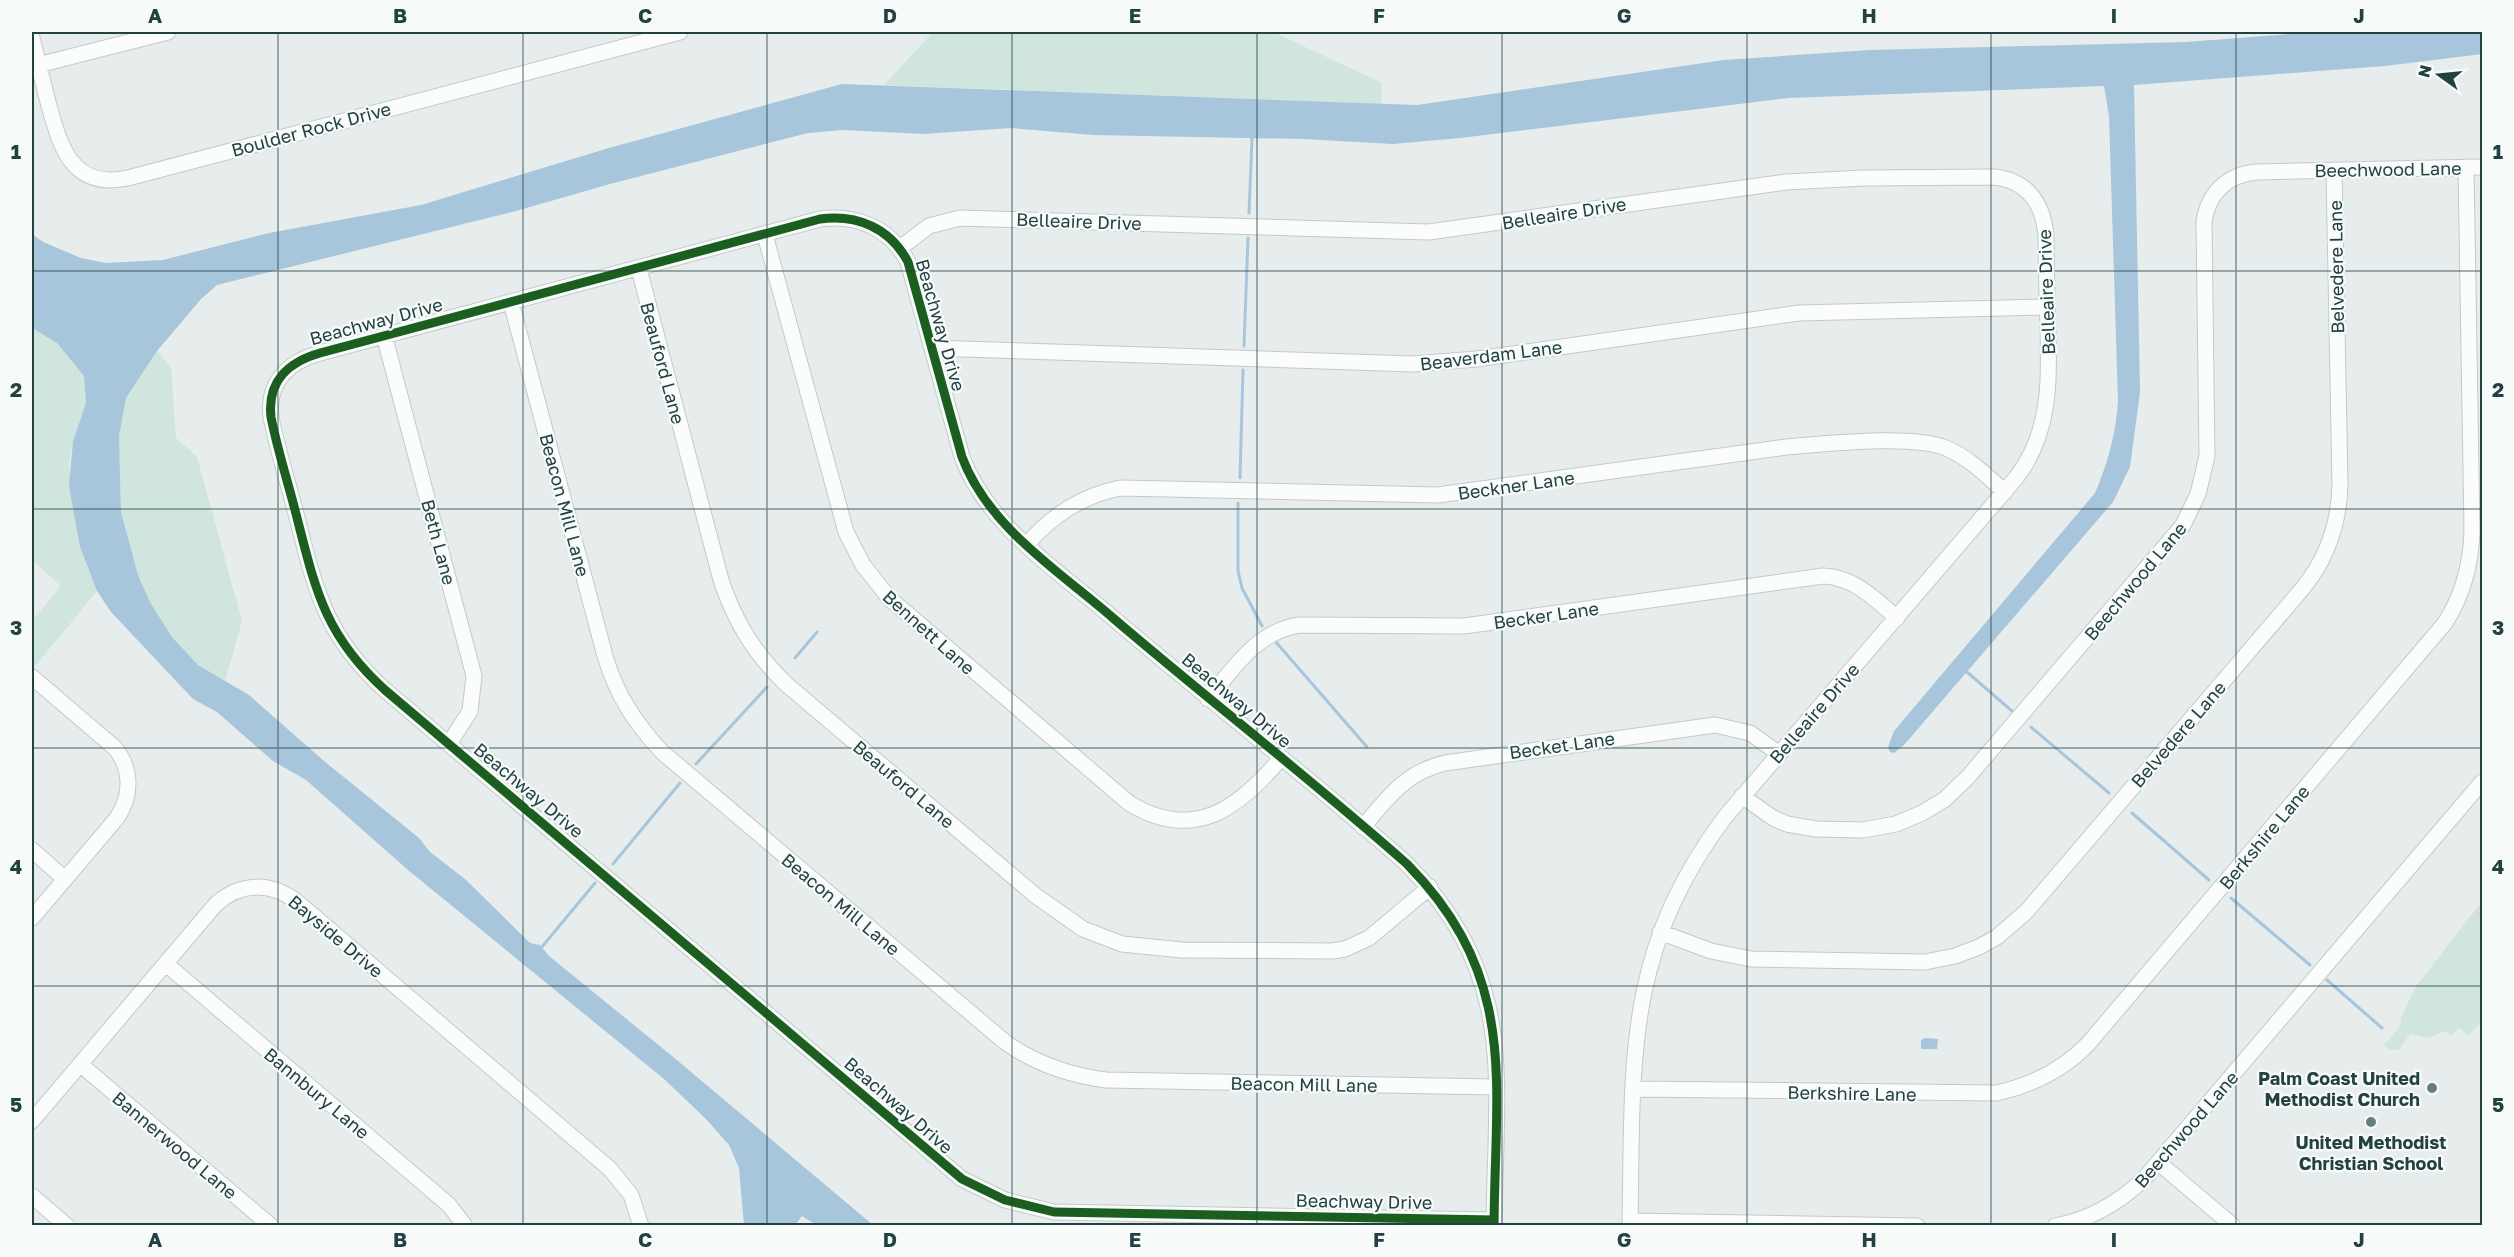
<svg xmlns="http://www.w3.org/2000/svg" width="2514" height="1257" font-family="'Golos Text',sans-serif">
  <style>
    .built { fill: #d5dddd }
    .green { fill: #d0e5dd }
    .water { fill: #a8c6db }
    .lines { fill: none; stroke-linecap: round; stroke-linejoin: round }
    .stream { stroke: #a8c6db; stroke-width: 3 }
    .minor-casing { stroke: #c4c9c9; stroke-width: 17 }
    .minor { stroke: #fbfcfc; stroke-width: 15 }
    .cycleway-casing { stroke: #f6fbfa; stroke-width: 13 }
    .cycleway { stroke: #1b5e20; stroke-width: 9 }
    .grid { fill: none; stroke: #234141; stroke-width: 1.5; stroke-opacity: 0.55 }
    .poi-dot { fill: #687d7d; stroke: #f6fbfa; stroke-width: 2 }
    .labels { text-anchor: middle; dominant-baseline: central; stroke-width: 4.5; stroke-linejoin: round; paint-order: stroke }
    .street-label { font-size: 18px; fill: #234141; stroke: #f6fbfa }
    .poi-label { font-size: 18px; font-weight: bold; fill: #234141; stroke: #f6fbfa; text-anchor: end }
    .neatline { fill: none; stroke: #234141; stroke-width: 2 }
    .grid-label { font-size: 20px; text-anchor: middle; font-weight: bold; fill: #234141 }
  </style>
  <rect width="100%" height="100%" fill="#e7ecec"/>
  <path class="built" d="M2482,903V923L2467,920Z"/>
  <path class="green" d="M933,32H1273L1382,83L1381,104L884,85Z
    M32,328L57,343L84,376L86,403L73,441L69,466L80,547L97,591L36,665L32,662V621L61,586L32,560Z
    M157,351L171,368L176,438L197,457L242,621L225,681L198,665L172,637L150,602L138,575L121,512L119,436L126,398Z
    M2467,920L2482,923V1022L2468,1035L2459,1027L2452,1035L2444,1031L2429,1038L2410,1034L2399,1050H2390L2384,1045L2400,1027L2401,1018L2415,988Z"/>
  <path class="water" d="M2316,32H2482V54L2385,66L2134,85L2140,392L2130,467L2113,502L1904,745L1894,753L1890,752L1888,747L1894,731L2095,493C2108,463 2116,433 2118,401L2109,116L2104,86L1789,98L1460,138L1393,144L1303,139L1093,135L1011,128L923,134L843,130L808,133L610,184L516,211L217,285L201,299L157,351L126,398L119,436L121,512L138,575L150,602L172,637L198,665L249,695L324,761L419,838L430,852L465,879L530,943L540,945L549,956L672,1056L873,1225H816L802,1216L795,1225H744L739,1168L729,1145L706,1119L664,1079L408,870L306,780L273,761L217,712L193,699L111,612L97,591L80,547L69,486L73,441L86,403L84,376L57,343L32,328V234L43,242L81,258L106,263L163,260L269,233L421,205L609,148L842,84L1417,105L1724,60L1870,50L2186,42Z
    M1925,1038L1938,1039L1937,1049H1921V1040Z"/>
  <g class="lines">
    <path class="stream" d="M1249,213L1252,138
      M1244,346L1248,238
      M1240,478L1243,370
      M1238,503V571L1242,588L1262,626
      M1275,641L1367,747
      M795,658L817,632
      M1967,672L2012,711
      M2031,727L2109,793
      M696,764L767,687
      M2132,813L2209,880
      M613,864L680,783
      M2231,898L2310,965
      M541,948L595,883
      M2327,980L2382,1028"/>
    <g class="minor-casing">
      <path id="minor" d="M32,38C37,60 43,81 48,102C60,146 71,190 128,178L680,32
        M38,65L168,32
        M765,235L846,532L863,565L890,599L1129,803C1194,843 1239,808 1281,758
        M900,248L929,226L960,218L1429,232L1786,182L1864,178L1995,177C2028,181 2043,204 2046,235C2046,266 2047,297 2048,328C2049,383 2051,432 2016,478L1725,817C1623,953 1633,1065 1630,1226
        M639,269L721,580C735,622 754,653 786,684L1036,896L1083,929L1122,944L1182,950L1332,951L1345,949L1369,938L1430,887
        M511,302L605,656C616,694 635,723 662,752L1005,1042C1036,1064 1068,1075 1106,1080L1496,1087
        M384,335L474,676L470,711L449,744
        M932,348L1413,364L1477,359L1799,313L2047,307
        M1027,544C1053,515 1081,496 1120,488L1438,495L1786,447C1825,444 1912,434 1946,448C1968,457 1987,476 2005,492
        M32,677L115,748C132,769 132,796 117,818L32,918
        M1208,699C1234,668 1256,632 1299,625L1464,626L1823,576C1854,577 1875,599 1897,618
        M1742,796L1773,818L1787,824L1816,829L1863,830L1896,824L1922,813L1944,800L1968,777L2183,525L2198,494L2207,456L2204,222C2208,193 2227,175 2256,172L2482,167
        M1363,827C1387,798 1406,772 1445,763L1715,725L1750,733L1778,753
        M32,850L65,879
        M1660,932L1711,951L1751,959L1925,962L1955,956L1979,947L1997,937L2026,912L2303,588C2328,557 2339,524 2340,485L2334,170
        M166,964L449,1205L465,1226
        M80,1064L271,1226
        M1633,1089L1997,1093C2032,1085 2062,1071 2088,1044L2445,623C2463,595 2471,565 2472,531L2466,167
        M32,1121L216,904C241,882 270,882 296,901L610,1169L631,1195L641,1226
        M2159,1163L2232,1225
        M32,1196L67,1226
        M1630,1221L1917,1226
        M1494,1226C1495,1081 1519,978 1407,864C1311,779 1210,701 1113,618C1059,571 988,527 962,457L908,262C890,228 857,214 820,219L320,353C288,362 267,382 271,417C277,448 287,479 295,510C315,587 323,634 385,690L962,1179L1005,1200L1054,1212L1494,1220
        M2055,1226C2090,1220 2118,1203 2143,1180L2482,782"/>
    </g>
    <use href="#minor" class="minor"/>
    <g class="cycleway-casing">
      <path id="cycleway" d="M1494,1226C1495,1081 1519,978 1407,864C1311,779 1210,701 1113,618C1059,571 988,527 962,457L908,262C890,228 857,214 820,219L320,353C288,362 267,382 271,417C277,448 287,479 295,510C315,587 323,634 385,690L962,1179L1005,1200L1054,1212L1494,1220"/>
    </g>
    <use href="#cycleway" class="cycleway"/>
  </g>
  <path class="grid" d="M278,32V1226M523,32V1226M767,32V1226M1012,32V1226M1257,32V1226M1502,32V1226M1747,32V1226M1991,32V1226M2236,32V1226M32,271H2482M32,509H2482M32,748H2482M32,986H2482"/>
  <g class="poi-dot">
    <circle cx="2432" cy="1088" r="6"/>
    <circle cx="2371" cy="1122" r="6"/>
  </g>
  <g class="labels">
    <g class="street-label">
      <text transform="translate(311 129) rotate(-15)">Boulder Rock Drive</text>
      <text transform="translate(2388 169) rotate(-1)">Beechwood Lane</text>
      <text transform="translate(1564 213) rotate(-9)">Belleaire Drive</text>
      <text transform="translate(1079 221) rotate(2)">Belleaire Drive</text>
      <text transform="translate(2336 267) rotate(-91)">Belvedere Lane</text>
      <text transform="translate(2046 292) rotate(-92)">Belleaire Drive</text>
      <text transform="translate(376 321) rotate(-15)">Beachway Drive</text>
      <text transform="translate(941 325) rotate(74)">Beachway Drive</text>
      <text transform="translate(1491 355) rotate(-7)">Beaverdam Lane</text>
      <text transform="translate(663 363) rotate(75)">Beauford Lane</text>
      <text transform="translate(1516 485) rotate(-8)">Beckner Lane</text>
      <text transform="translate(565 505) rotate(75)">Beacon Mill Lane</text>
      <text transform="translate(439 542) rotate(75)">Beth Lane</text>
      <text transform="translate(2135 581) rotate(-50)">Beechwood Lane</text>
      <text transform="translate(1546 615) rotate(-8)">Becker Lane</text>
      <text transform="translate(929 632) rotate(42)">Bennett Lane</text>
      <text transform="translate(1237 700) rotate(40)">Beachway Drive</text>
      <text transform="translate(1814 713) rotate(-49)">Belleaire Drive</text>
      <text transform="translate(2178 734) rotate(-49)">Belvedere Lane</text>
      <text transform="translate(1562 745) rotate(-8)">Becket Lane</text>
      <text transform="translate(904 784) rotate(40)">Beauford Lane</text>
      <text transform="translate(529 790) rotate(40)">Beachway Drive</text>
      <text transform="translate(2264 837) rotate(-50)">Berkshire Lane</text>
      <text transform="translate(841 904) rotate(40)">Beacon Mill Lane</text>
      <text transform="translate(336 936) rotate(40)">Bayside Drive</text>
      <text transform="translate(1304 1084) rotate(1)">Beacon Mill Lane</text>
      <text transform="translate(317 1093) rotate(40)">Bannbury Lane</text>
      <text transform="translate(1852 1093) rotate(1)">Berkshire Lane</text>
      <text transform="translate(899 1105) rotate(41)">Beachway Drive</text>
      <text transform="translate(2186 1129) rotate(-49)">Beechwood Lane</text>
      <text transform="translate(175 1145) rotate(40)">Bannerwood Lane</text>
      <text transform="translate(1364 1201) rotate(1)">Beachway Drive</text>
    </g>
    <g class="poi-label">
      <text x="2420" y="1078">Palm Coast United<tspan x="2420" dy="21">Methodist Church</tspan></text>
      <text x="2371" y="1142" text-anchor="middle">United Methodist<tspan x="2371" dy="21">Christian School</tspan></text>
    </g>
  </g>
  <rect width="2514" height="1257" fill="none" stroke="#f6fbfa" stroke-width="66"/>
  <g transform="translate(2439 75) rotate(285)" stroke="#f6fbfa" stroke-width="4.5" paint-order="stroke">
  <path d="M0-4.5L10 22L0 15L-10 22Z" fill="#234141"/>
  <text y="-9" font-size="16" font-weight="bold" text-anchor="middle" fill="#234141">N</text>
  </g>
  <rect x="33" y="33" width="2448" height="1191" class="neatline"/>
  <g class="grid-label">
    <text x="155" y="23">A</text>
    <text x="400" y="23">B</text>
    <text x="645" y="23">C</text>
    <text x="890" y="23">D</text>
    <text x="1135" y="23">E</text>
    <text x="1379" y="23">F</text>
    <text x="1624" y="23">G</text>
    <text x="1869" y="23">H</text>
    <text x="2114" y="23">I</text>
    <text x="2359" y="23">J</text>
    <text x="16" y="159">1</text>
    <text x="2498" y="159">1</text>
    <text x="16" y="397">2</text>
    <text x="2498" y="397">2</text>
    <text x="16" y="635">3</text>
    <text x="2498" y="635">3</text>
    <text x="16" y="874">4</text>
    <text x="2498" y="874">4</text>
    <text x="16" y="1112">5</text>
    <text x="2498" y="1112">5</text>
    <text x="155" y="1247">A</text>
    <text x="400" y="1247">B</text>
    <text x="645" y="1247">C</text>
    <text x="890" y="1247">D</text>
    <text x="1135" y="1247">E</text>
    <text x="1379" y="1247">F</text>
    <text x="1624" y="1247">G</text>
    <text x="1869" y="1247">H</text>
    <text x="2114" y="1247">I</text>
    <text x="2359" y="1247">J</text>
  </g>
</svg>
